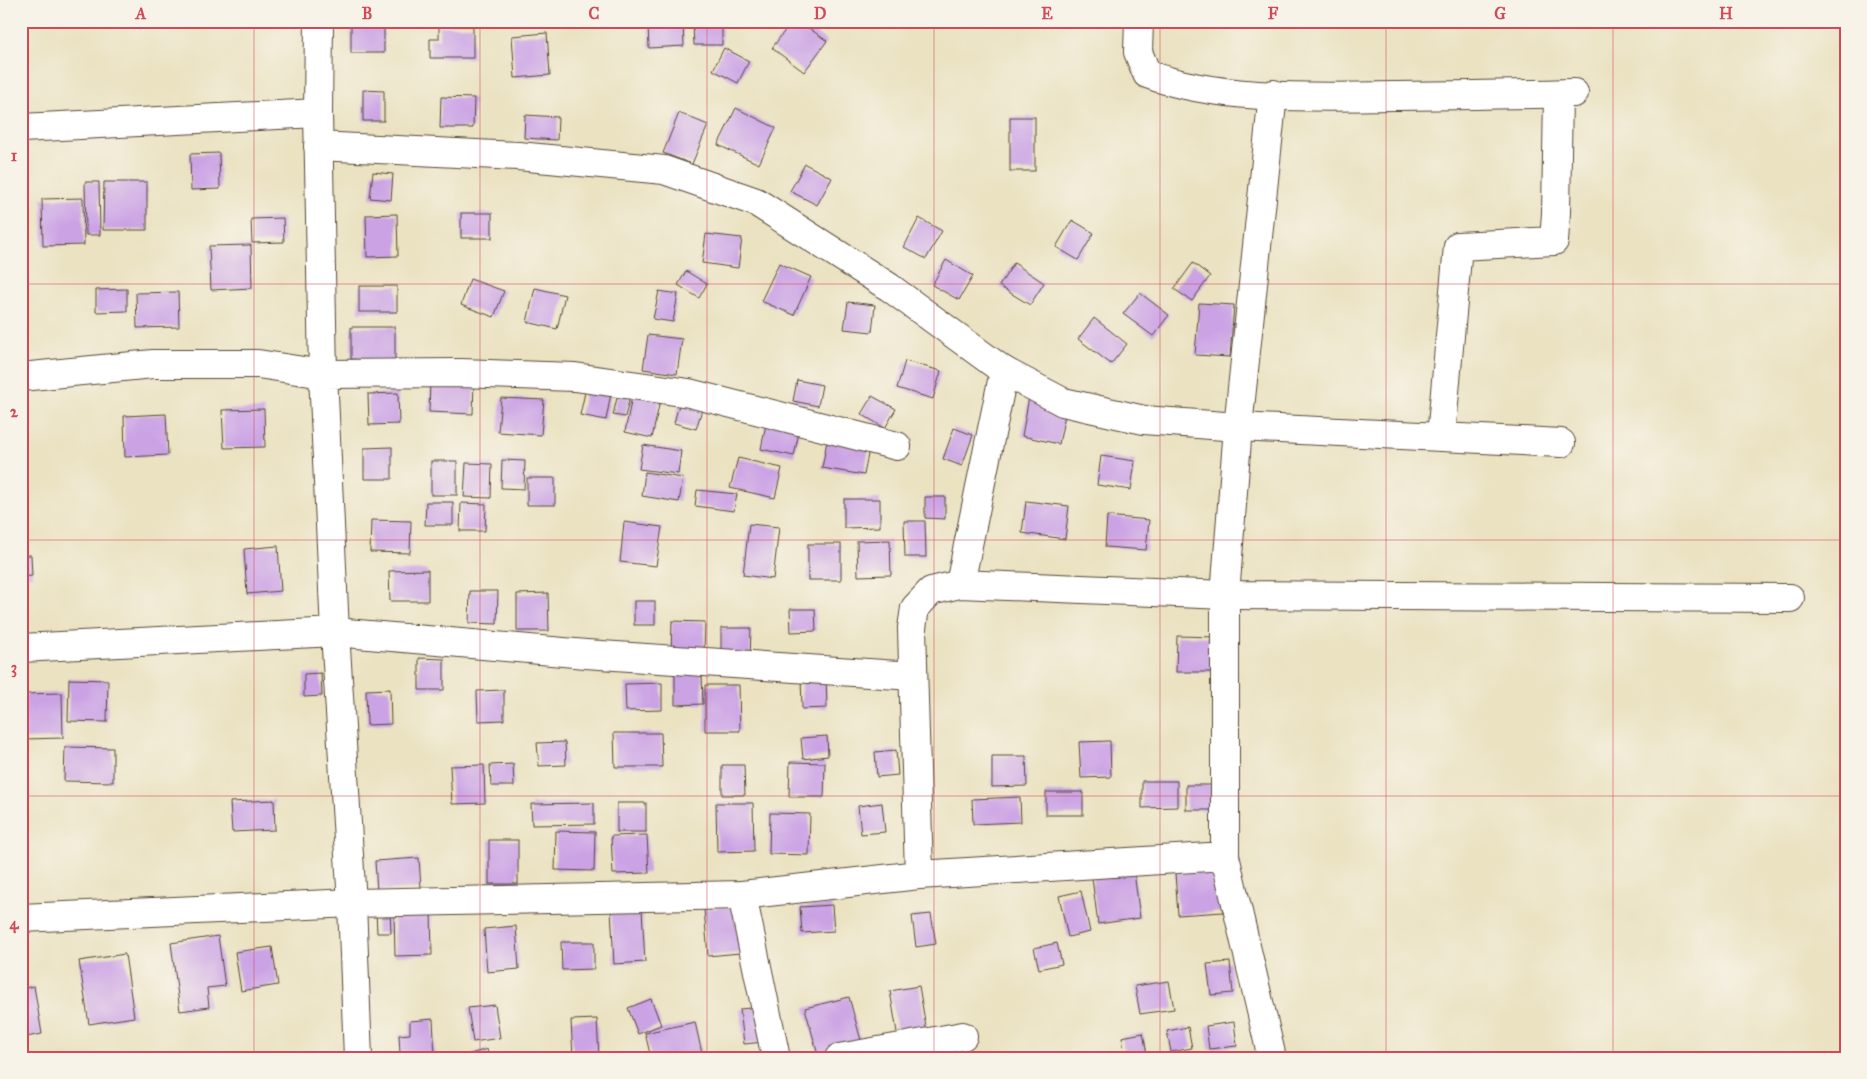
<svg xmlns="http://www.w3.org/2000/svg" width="1867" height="1079" font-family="'IM FELL Great Primer',serif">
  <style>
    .building { fill: #cba3e5 }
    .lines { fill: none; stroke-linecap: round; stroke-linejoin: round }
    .minor-casing { stroke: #554636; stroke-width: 30 }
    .minor { stroke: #fff; stroke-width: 28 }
    .grid { fill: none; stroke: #d1495b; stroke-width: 1; stroke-opacity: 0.55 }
    .neatline { fill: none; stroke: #d1495b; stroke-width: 2 }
    .grid-label { font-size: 16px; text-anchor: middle; font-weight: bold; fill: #d1495b }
  </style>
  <rect width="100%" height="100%" fill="#f7f3e8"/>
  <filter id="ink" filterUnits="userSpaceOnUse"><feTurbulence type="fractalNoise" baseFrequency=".02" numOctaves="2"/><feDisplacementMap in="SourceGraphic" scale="10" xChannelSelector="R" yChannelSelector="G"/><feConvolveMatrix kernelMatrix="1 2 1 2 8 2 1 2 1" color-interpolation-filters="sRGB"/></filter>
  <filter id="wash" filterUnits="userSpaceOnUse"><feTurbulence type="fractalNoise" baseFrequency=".0096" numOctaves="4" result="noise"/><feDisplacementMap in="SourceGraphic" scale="20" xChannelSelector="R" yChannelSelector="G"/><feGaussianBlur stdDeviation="1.12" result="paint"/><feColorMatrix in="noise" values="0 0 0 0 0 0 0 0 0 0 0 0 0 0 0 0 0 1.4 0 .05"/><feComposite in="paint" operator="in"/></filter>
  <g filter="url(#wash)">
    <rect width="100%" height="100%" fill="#eae2c1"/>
    <g id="blocks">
      <!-- building -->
      <g class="building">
        <rect x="351" y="21" width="33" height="32"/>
        <polygon points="792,21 799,21 827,41 804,72 772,48"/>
        <polygon points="683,22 684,46 649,48 648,23"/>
        <polygon points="693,25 722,25 722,45 694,45"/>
        <polygon points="439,26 473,26 473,58 430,58 430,39 439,39"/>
        <polygon points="547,33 550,75 515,78 512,36"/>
        <polygon points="724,48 749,61 738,83 713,70"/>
        <polygon points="363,90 384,91 384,121 363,121"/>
        <polygon points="441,97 474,98 473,128 440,128"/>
        <polygon points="736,108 776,128 759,164 718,145"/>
        <polygon points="679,113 708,125 692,164 663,153"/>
        <polygon points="525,115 558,117 557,140 524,138"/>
        <rect x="1010" y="117" width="25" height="54"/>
        <polygon points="219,153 220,189 191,190 190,154"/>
        <polygon points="805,164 832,178 817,205 790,191"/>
        <polygon points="373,172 393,174 391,200 370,198"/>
        <polygon points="85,182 99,182 100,235 86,235"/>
        <polygon points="104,182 147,182 147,230 103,230"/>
        <polygon points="83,198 84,245 43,246 42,199"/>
        <rect x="461" y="213" width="31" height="25"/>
        <polygon points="397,214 398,256 367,257 366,215"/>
        <polygon points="283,218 284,242 252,243 251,219"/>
        <polygon points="919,218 942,231 926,259 904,247"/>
        <polygon points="1072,220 1094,233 1078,260 1056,247"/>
        <polygon points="706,234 742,238 738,268 702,263"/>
        <polygon points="251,245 252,288 211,290 209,246"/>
        <polygon points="946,260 973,276 959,300 932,285"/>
        <polygon points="779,263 811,277 794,315 761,301"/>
        <polygon points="1014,263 1044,283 1030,305 999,286"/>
        <polygon points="1193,263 1210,276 1192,301 1174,289"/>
        <polygon points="686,271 707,284 699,298 678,285"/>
        <polygon points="470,279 504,291 494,317 461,305"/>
        <rect x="359" y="286" width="38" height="26"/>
        <polygon points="535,288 565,295 557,329 527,322"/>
        <polygon points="127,289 127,311 96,312 96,290"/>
        <polygon points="659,291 678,294 673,322 653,319"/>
        <polygon points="178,292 179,327 137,328 136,293"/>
        <polygon points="1140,293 1169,315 1153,336 1123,314"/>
        <polygon points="848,302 875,305 872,332 844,329"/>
        <polygon points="1199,303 1234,305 1230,357 1195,355"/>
        <polygon points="1094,318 1127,344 1111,364 1078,339"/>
        <polygon points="351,327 395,327 395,361 351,359"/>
        <polygon points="648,335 682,339 677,374 643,369"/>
        <polygon points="905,361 941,371 933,399 897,388"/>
        <polygon points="797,380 822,385 818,406 793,401"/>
        <polygon points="430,381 474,382 473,414 429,412"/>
        <polygon points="587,383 612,388 606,420 580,415"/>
        <polygon points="619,389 631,392 625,417 613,415"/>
        <polygon points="633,391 661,396 652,438 625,432"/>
        <polygon points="398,393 399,424 369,425 368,394"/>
        <polygon points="872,396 896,409 885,428 861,414"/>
        <polygon points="681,397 704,403 696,429 674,423"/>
        <polygon points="1029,397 1067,405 1059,444 1022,436"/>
        <polygon points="501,398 544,400 541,435 498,432"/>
        <polygon points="264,409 265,447 224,448 222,410"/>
        <polygon points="166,414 168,455 125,457 124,416"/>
        <polygon points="767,419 800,427 794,456 761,449"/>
        <polygon points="954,428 973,435 962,466 943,459"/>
        <polygon points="827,441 869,449 864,475 822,468"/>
        <polygon points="643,445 681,451 678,474 639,469"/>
        <polygon points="392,447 392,479 364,479 364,448"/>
        <polygon points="1101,456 1135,461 1131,490 1097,485"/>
        <polygon points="738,458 782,468 775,498 730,488"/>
        <polygon points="502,460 525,461 524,489 501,488"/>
        <rect x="431" y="461" width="26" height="34"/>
        <polygon points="466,463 492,464 491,498 464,497"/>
        <polygon points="645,472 683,478 679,502 642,496"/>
        <rect x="527" y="478" width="28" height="27"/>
        <polygon points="697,490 737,494 734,511 695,506"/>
        <polygon points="925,497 945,497 945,519 925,518"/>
        <polygon points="844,499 880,499 880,527 844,528"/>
        <polygon points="1026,501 1069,506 1065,539 1022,533"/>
        <polygon points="426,502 453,502 453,525 425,525"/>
        <polygon points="461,503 486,504 485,531 460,531"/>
        <polygon points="1107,516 1149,520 1146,550 1105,547"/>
        <polygon points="371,520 411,521 410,553 370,552"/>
        <polygon points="904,521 925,521 926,557 905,557"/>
        <polygon points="624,522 662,527 656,566 620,562"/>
        <polygon points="749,524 779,527 773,579 743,575"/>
        <polygon points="890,540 891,575 858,576 857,541"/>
        <rect x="808" y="544" width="33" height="36"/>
        <polygon points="278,546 281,591 247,594 244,549"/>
        <polygon points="21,555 31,555 32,576 21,577"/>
        <polygon points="428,570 428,601 390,601 389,571"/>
        <polygon points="470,591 498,591 497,624 469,623"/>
        <polygon points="548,593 549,631 517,631 517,594"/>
        <rect x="634" y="601" width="21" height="24"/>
        <polygon points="790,609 815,609 816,631 791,632"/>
        <polygon points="672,621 705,622 704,655 671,654"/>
        <polygon points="721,628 751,628 750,661 721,661"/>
        <polygon points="1177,636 1217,637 1217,672 1176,672"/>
        <polygon points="419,658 444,659 444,690 419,690"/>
        <polygon points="321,673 322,696 304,697 304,674"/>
        <polygon points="675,673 702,673 703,704 675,705"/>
        <polygon points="826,675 827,708 802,709 801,676"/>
        <polygon points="69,679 108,680 107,722 68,721"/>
        <polygon points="662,683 662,710 626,711 625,684"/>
        <polygon points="705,685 739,685 740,731 705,731"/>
        <polygon points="390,689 391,724 367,725 366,690"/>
        <polygon points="504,690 504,720 478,721 477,691"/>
        <polygon points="62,693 63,738 25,739 23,694"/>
        <polygon points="614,733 661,733 662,767 615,767"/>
        <polygon points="827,736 828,756 803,759 801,738"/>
        <polygon points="1110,741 1111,777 1081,778 1079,742"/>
        <polygon points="565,742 566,765 539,766 537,743"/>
        <polygon points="65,747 113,748 113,782 64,781"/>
        <polygon points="896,750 898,775 877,777 875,752"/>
        <polygon points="992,756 1026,756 1027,786 992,787"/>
        <polygon points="790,762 825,763 824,797 789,797"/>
        <polygon points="513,764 514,786 491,786 490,765"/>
        <polygon points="484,765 485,803 452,804 450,766"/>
        <polygon points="722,765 744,765 745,795 722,795"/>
        <polygon points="1142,781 1177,781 1177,807 1142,808"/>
        <rect x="1186" y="785" width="33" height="25"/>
        <rect x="1046" y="792" width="37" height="23"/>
        <polygon points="1020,797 1021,822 973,824 972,799"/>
        <polygon points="274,800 275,830 232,832 230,802"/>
        <polygon points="594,803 594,824 532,825 531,804"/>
        <rect x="617" y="803" width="29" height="29"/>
        <polygon points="716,803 753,803 754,851 717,852"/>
        <polygon points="882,803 885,832 861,834 858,806"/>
        <polygon points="770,813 810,814 809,855 769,854"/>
        <polygon points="556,831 595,832 594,871 555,870"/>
        <polygon points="647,835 649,873 613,874 611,836"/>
        <rect x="489" y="840" width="29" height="44"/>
        <polygon points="419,858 421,888 377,891 375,861"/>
        <polygon points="1220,870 1223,912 1178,915 1175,873"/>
        <polygon points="1134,872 1140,918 1098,924 1092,878"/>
        <polygon points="1081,891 1090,932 1068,937 1059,896"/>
        <polygon points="832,905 834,931 802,933 800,907"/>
        <polygon points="735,906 740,953 708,956 704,909"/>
        <polygon points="642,909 645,962 614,964 611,910"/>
        <polygon points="390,910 391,933 377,933 376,911"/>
        <polygon points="431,911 432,955 395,956 394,913"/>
        <polygon points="931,914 936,944 916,947 912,916"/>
        <polygon points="516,926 519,969 487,972 484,929"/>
        <polygon points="218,936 225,986 207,988 209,1007 180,1011 171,943"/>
        <polygon points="561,942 594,942 594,969 562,970"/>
        <polygon points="1057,943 1062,964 1039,969 1034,948"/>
        <polygon points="272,947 278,985 241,991 235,952"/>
        <polygon points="125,954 134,1017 89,1024 79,961"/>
        <polygon points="1230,962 1233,993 1211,995 1207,964"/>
        <polygon points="1169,981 1174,1009 1140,1014 1135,986"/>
        <polygon points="34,986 42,1034 21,1038 21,989"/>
        <polygon points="919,986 927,1033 898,1038 890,991"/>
        <polygon points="849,997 862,1044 818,1055 805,1008"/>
        <polygon points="651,999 661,1025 638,1034 628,1008"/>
        <polygon points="495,1005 500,1038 473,1042 468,1008"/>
        <polygon points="760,1007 764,1042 744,1044 740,1009"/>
        <polygon points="433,1019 435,1056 412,1058 412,1053 400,1054 399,1035 410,1034 410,1021"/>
        <polygon points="597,1019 599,1058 573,1058 571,1020"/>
        <polygon points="695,1022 703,1058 651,1058 645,1033"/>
        <polygon points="1234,1022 1237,1046 1209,1049 1206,1026"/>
        <polygon points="1188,1027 1192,1048 1171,1052 1167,1031"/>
        <polygon points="1143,1033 1147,1054 1125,1058 1122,1037"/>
        <polygon points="487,1049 489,1058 467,1058 467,1055"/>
      </g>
    </g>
  </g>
  <g filter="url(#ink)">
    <use href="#blocks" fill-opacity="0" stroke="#554636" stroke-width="1"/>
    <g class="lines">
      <defs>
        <g id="minor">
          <path d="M1139,21l-1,31 9,22c72,27 169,23 245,22 60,-1 121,-1 182,-3"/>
          <polyline points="21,128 318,113 319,21"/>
          <polyline points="318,146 518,156 664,170 756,202 889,287 1004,371 1063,402 1144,420 1238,427 1561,443"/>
          <polyline points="21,377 153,364 258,364 323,374 318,113"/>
          <polyline points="1441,437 1458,246 1554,241 1556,213 1558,94"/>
          <polyline points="960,584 1004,371"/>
          <polyline points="21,648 335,632 323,374 461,373 575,377 689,393 897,446"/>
          <polyline points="919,875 912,628 915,608 931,591 960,584 1225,595 1790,598"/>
          <polyline points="742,895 776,1058"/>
          <polyline points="21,918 352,903 335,632 586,654 913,676"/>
          <polyline points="358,1058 352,903 742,895 919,875 1225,856"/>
          <polyline points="839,1058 963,1036"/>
          <polyline points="1272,1058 1225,856 1225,595 1238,427 1273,94"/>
        </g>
      </defs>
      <!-- minor casing -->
      <use href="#minor" class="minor-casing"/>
      <!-- minor -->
      <use href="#minor" class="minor"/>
    </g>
  </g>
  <!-- grid -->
  <path class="grid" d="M254,21v1037M480,21v1037M707,21v1037M934,21v1037M1160,21v1037M1386,21v1037M1613,21v1037M21,284h1825M21,540h1825M21,796h1825"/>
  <!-- margin -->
  <rect width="1867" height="1079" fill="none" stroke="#f7f3e8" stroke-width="55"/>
  <rect x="28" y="28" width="1812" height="1024" class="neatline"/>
  <g class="grid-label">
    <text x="141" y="19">A</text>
    <text x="367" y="19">B</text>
    <text x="594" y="19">C</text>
    <text x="820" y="19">D</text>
    <text x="1047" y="19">E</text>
    <text x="1273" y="19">F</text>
    <text x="1500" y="19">G</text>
    <text x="1726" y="19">H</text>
    <text x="14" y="161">1</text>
    <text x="14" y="417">2</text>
    <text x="14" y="673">3</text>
    <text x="14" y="929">4</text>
  </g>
</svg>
